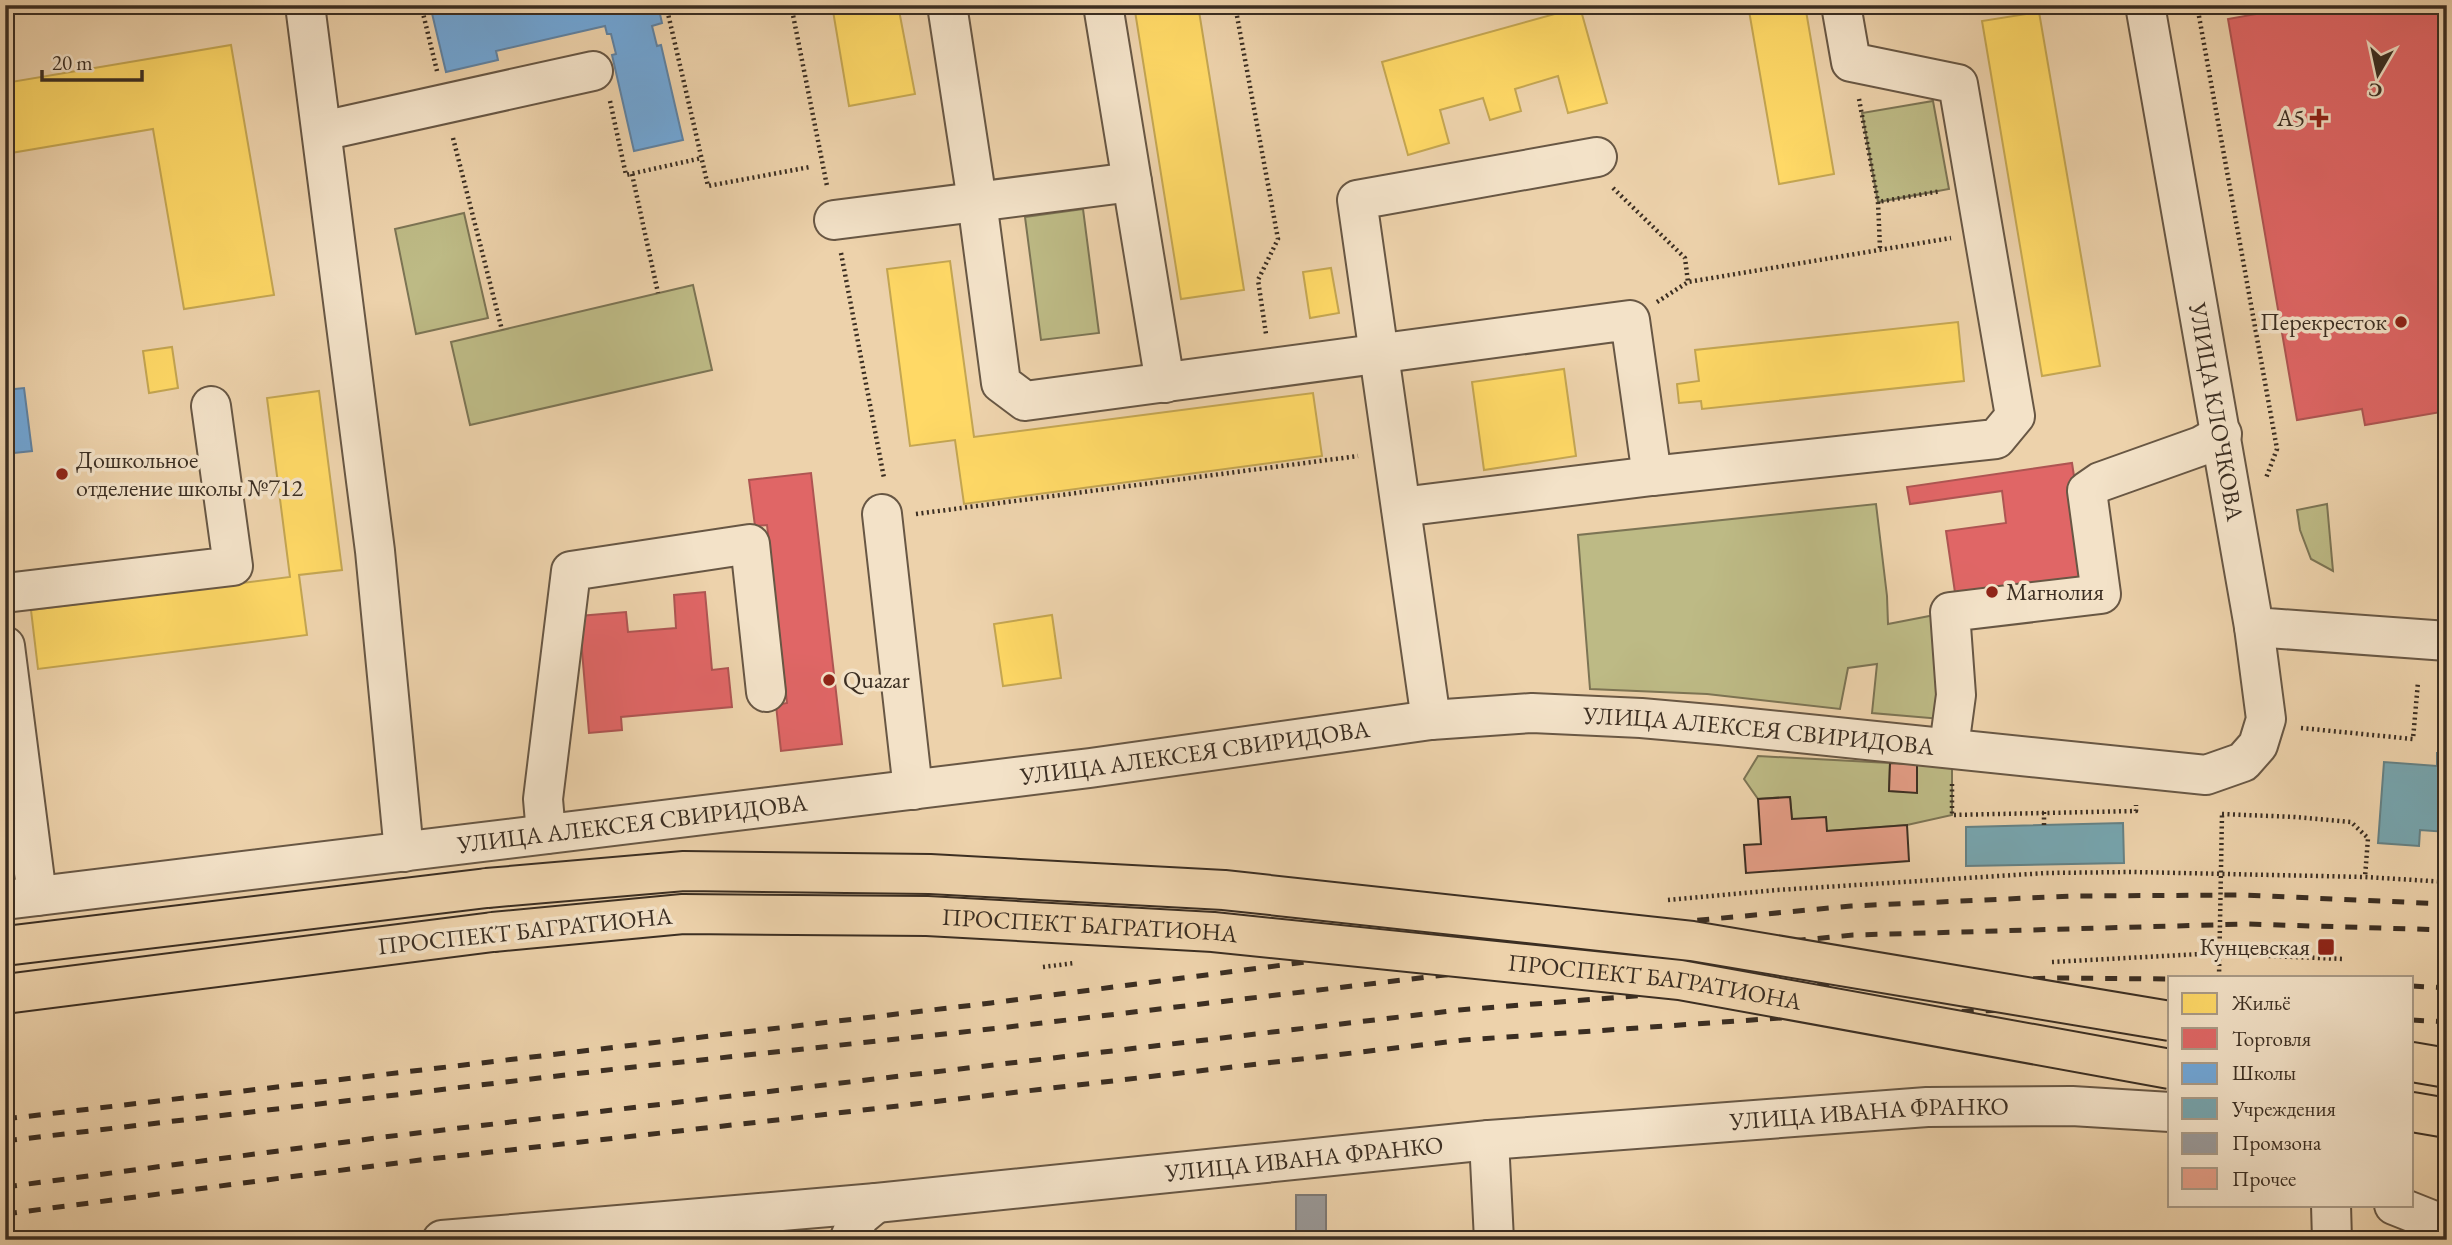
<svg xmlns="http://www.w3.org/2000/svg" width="2452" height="1245" font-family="'EB Garamond',serif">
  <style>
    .green { fill: #bdba85; stroke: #7c7454; stroke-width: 2 }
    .homes { fill: #ffd966; stroke: #c4a652; stroke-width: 2 }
    .shops { fill: #e06666; stroke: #ae5552; stroke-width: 2 }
    .schools { fill: #6fa8dc; stroke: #5f83a4; stroke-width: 2 }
    .public { fill: #76a5af; stroke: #648185; stroke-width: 2 }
    .industry { fill: #999; stroke: #7d7975; stroke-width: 2 }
    .building { fill: #e59e87; stroke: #3b2e22; stroke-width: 2 }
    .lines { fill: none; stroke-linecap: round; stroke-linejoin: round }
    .minor-casing { stroke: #685744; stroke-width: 42 }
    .major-casing { stroke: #3b2e22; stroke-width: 42 }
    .path { stroke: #3b2e22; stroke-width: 4.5; stroke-dasharray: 2 3.5; stroke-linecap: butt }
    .minor { stroke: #f3e2c8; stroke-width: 38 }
    .major { stroke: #edd2ab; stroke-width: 38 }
    .rail { stroke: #3b2e22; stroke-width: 5; stroke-dasharray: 12 12; stroke-linecap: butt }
    .major-bridge-casing { stroke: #3b2e22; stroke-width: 42; stroke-linecap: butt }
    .path-bridge { stroke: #3b2e22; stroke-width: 4.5; stroke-dasharray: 2 3.5; stroke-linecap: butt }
    .major-bridge { stroke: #edd2ab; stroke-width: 38 }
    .poi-dot { fill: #8f2418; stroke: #f3e2c8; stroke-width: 2.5 }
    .labels { text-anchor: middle; stroke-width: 7; stroke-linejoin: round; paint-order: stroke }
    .poi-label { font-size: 24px; fill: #3b2e22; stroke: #f3e2c8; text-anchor: end }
    .street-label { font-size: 24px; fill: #3b2e22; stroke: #f3e2c8 }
  </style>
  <rect width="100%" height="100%" fill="#edd2ab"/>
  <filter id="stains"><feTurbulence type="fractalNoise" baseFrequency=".00286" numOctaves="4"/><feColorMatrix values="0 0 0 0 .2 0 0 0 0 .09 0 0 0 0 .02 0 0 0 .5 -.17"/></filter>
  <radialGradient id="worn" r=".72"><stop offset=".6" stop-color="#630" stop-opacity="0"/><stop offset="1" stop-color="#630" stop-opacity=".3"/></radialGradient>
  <!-- green -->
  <g class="green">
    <polygon points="1933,101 1949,189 1878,202 1862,113"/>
    <polygon points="1083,209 1099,333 1041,340 1025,217"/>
    <polygon points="464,213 488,318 416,334 395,229"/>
    <polygon points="693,285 712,370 470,425 451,342"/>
    <polygon points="1876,504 1887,596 1888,624 1950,612 1953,720 1872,713 1877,664 1848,668 1840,709 1707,694 1590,689 1578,535"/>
    <polygon points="2327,504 2333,571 2311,559 2300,530 2297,510"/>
    <polygon points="1758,756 1890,763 1889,791 1916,792 1917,764 1952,765 1952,815 1907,825 1827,831 1792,819 1790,797 1758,799 1744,779"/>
  </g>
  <!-- homes -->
  <g class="homes">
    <polygon points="832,5 898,5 915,94 849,106"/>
    <polygon points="1134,5 1198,5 1244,290 1181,299"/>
    <polygon points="1748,5 1805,5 1834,174 1779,184"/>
    <polygon points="1580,7 1607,103 1568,113 1558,76 1515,89 1521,111 1490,120 1483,98 1440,110 1449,143 1408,155 1382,62"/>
    <polygon points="2039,12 2100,366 2042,376 1982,21"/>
    <polygon points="231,45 274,295 184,309 153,129 5,154 5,83"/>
    <polygon points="950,261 974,437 1313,393 1322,456 964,504 955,440 910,446 887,269"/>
    <polygon points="1331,268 1339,313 1310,318 1303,272"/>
    <polygon points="1958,322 1964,381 1702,409 1701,401 1679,403 1677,384 1699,381 1695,350"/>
    <polygon points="172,347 178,388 149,393 143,351"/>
    <polygon points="1564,369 1576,456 1484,470 1472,382"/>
    <polygon points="319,391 342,570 299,575 307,635 38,669 31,610 290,577 267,398"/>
    <polygon points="1052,615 1061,678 1003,686 994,624"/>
  </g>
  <!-- shops -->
  <g class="shops">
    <polygon points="2306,5 2447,5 2447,411 2365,425 2362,409 2297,420 2228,19"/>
    <polygon points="2072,463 2091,587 1957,606 1946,531 2006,523 2002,491 1910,504 1907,487"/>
    <polygon points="811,473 842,744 781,751 776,705 787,703 767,525 755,526 749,480"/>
    <polygon points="705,592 712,670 728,668 732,707 621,717 622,730 589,733 579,616 626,612 628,632 676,628 674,595"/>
  </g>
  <!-- schools -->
  <g class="schools">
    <polygon points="430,5 658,5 662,23 652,26 657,46 661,45 683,140 634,151 612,55 616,54 611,34 607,34 605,26 496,51 498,60 446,72"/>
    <polygon points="24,388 32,451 5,454 5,390"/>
  </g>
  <!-- public -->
  <g class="public">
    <polygon points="2437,753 2447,754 2447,832 2420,830 2419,846 2378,843 2384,762 2437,766"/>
    <polygon points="2123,823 2124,863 1966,866 1966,827"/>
  </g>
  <!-- industry -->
  <rect class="industry" x="1296" y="1195" width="30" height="45"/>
  <!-- building -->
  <g class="building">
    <polygon points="1890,763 1917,764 1917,793 1889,791"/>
    <polygon points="1790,797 1792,819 1826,817 1827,831 1907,825 1909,861 1746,873 1744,845 1761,844 1758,799"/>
  </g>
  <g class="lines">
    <defs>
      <g id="minor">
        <polyline points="305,5 375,551 404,852"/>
        <polyline points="947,5 977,201 1001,383 1025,401 1630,320 1652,476 1996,439 2015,416 1958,84 1851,62 1841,5"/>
        <polyline points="1103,5 1165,383"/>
        <path id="s1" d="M2145,5l109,622 193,14"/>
        <polyline points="322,131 593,71"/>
        <polyline points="834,220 1132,182"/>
        <polyline points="1401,507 1652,476"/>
        <polyline points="882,514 913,790"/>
        <polyline points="5,593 233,566 211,406"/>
        <polyline points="5,646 37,896"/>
        <polyline points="1431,720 1357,200 1597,157"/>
        <polyline points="1949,747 1956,695 1950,612 2101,594 2087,491 2100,482 2201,446 2222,434"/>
        <polyline points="546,834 543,799 571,571 750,544 766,692"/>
        <path id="s2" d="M5,900l1085,-132 341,-48 101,-7 109,5 79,7 486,50 37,-13 15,-17 8,-26 -12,-92"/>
        <polyline points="1489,1140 1494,1240"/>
        <polyline points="2331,1205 2332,1240"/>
        <polyline points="2394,1205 2447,1226"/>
        <path id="s3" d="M442,1240l434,-37 613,-63 438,-33 145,-1 98,6"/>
        <polyline points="849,1240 859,1217 876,1203"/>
      </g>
      <g id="major">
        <polyline points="5,946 487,888"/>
        <polyline points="5,994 493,932"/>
        <polyline points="2412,1062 2447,1068"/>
        <polyline points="2412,1112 2447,1118"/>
      </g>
    </defs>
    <!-- minor casing -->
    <use href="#minor" class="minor-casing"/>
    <!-- major casing -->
    <use href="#major" class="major-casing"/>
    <!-- path -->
    <g class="path">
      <polyline points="421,5 437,71"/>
      <polyline points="666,5 708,186 810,167"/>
      <polyline points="791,5 827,186"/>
      <polyline points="1235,5 1278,239 1258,280 1266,334"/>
      <polyline points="2197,5 2277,449 2266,478"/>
      <polyline points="1859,99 1878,202"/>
      <polyline points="610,101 626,175 702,158"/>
      <polyline points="453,138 502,330"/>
      <polyline points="632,174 658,293"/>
      <polyline points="1613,188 1685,258 1688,282"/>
      <polyline points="1880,248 1878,202 1941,191"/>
      <polyline points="841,253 884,478"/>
      <polyline points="1657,302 1688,282 1951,238"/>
      <polyline points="916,514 1358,456"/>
      <polyline points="2301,728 2413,739 2418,682"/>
      <polyline points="1952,784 1952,815 2136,811 2136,805"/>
      <polyline points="2044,812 2044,825"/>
      <polyline points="2222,814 2295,817 2351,822 2368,838 2365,877"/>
      <polyline points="1668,900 1777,890 2046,873 2134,872 2365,877 2447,882"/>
      <polyline points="2219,954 2344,959"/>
      <polyline points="2052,962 2201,954"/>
      <polyline points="1043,967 1075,963"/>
    </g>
    <!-- minor -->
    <use href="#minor" class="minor"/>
    <!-- major -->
    <use href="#major" class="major"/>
    <!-- rail -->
    <g class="rail">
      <polyline points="2412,986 2447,988"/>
      <polyline points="2412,1020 2447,1022"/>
      <polyline points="5,1119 991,1003 1444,944 1851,906 2073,896 2244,895 2447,904"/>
      <polyline points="5,1141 616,1069 1000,1028 1453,974 1853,935 2246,924 2447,930"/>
      <polyline points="5,1187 384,1137 1459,1010 1774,985 2059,978 2170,979"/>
      <polyline points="5,1214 420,1160 786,1119 1464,1040 1781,1018 2060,1008 2170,1010"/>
    </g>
    <defs>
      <g id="major-bridge">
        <polyline points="487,888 684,871 930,874 1224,890 1692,941 2170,1021"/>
        <path id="s4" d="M493,932l190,-18 244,2 286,16 467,48 490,89"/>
      </g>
    </defs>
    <!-- major-bridge casing -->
    <use href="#major-bridge" class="major-bridge-casing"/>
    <!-- path-bridge -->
    <polyline class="path-bridge" points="2219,977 2222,814"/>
    <!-- major-bridge -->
    <use href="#major-bridge" class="major-bridge"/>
  </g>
  <!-- markers -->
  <g class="poi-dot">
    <path d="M2315.5 107.5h7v7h7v7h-7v7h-7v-7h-7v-7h7z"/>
    <circle cx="2401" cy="322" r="7"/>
    <circle cx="62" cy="474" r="7"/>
    <circle cx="1992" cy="592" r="7"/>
    <circle cx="829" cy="680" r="7"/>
    <rect x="2317" y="938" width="18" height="18" rx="3.5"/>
  </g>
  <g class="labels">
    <!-- poi labels -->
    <g class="poi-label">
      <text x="2305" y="126">А5</text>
      <text x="2387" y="330">Перекресток</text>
      <text x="76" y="468" text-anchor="start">Дошкольное<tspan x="76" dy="28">отделение школы №712</tspan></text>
      <text x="2006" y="600" text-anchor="start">Магнолия</text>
      <text x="843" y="688" text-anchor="start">Quazar</text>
      <text x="2310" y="955">Кунцевская</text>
    </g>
    <!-- street labels -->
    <g class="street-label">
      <text dy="8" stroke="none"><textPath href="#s1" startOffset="413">УЛИЦА КЛОЧКОВА</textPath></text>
      <text dy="8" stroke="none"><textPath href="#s2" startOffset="1766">УЛИЦА АЛЕКСЕЯ СВИРИДОВА</textPath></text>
      <text dy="8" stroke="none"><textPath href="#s2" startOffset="1199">УЛИЦА АЛЕКСЕЯ СВИРИДОВА</textPath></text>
      <text dy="8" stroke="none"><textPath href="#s2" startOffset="632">УЛИЦА АЛЕКСЕЯ СВИРИДОВА</textPath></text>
      <text dy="8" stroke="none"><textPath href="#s4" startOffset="598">ПРОСПЕКТ БАГРАТИОНА</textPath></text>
      <text transform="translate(525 931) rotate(-6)" y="8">ПРОСПЕКТ БАГРАТИОНА</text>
      <text dy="8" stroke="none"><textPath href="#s4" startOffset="1166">ПРОСПЕКТ БАГРАТИОНА</textPath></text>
      <text dy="8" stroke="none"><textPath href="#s3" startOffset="1433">УЛИЦА ИВАНА ФРАНКО</textPath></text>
      <text dy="8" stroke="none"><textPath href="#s3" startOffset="866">УЛИЦА ИВАНА ФРАНКО</textPath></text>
    </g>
  </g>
  <!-- margin -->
  <rect width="2452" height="1245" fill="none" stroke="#edd2ab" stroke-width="28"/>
  <rect x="7" y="7" width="2438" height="1231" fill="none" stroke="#3b2e22" stroke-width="3.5"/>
  <rect x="14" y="14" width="2424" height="1217" fill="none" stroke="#3b2e22" stroke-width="2"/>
  <!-- legend -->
  <rect x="2168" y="976" width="245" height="231" fill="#f3e2c8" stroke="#a99a86" stroke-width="2"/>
  <rect x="2182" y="993" width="35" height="21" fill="#ffd966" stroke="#a99a86" stroke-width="2"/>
  <text x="2232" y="1010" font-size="21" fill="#3b2e22">Жильё</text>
  <rect x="2182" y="1028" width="35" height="21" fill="#e06666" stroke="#a99a86" stroke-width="2"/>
  <text x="2232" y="1046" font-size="21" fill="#3b2e22">Торговля</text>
  <rect x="2182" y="1063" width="35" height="21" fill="#6fa8dc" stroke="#a99a86" stroke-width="2"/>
  <text x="2232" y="1080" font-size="21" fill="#3b2e22">Школы</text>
  <rect x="2182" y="1098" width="35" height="21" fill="#76a5af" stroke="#a99a86" stroke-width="2"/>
  <text x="2232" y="1116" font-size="21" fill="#3b2e22">Учреждения</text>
  <rect x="2182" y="1133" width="35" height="21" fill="#999999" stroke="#a99a86" stroke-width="2"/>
  <text x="2232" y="1150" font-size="21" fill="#3b2e22">Промзона</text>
  <rect x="2182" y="1168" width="35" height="21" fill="#e59e87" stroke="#a99a86" stroke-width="2"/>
  <text x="2232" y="1186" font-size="21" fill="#3b2e22">Прочее</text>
  <!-- north arrow -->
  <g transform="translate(2378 74) rotate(189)" stroke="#f3e2c8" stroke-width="5" paint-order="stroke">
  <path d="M0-5L12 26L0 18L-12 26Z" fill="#3b2e22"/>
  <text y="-10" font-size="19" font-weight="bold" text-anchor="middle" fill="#3b2e22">С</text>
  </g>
  <!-- scale -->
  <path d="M42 70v10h100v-10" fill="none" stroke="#3b2e22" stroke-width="3.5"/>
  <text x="52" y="70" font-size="21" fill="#3b2e22" stroke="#f3e2c8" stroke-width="5" paint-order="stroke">20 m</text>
  <rect width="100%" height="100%" filter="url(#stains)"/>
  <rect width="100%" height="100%" fill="url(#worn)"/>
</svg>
